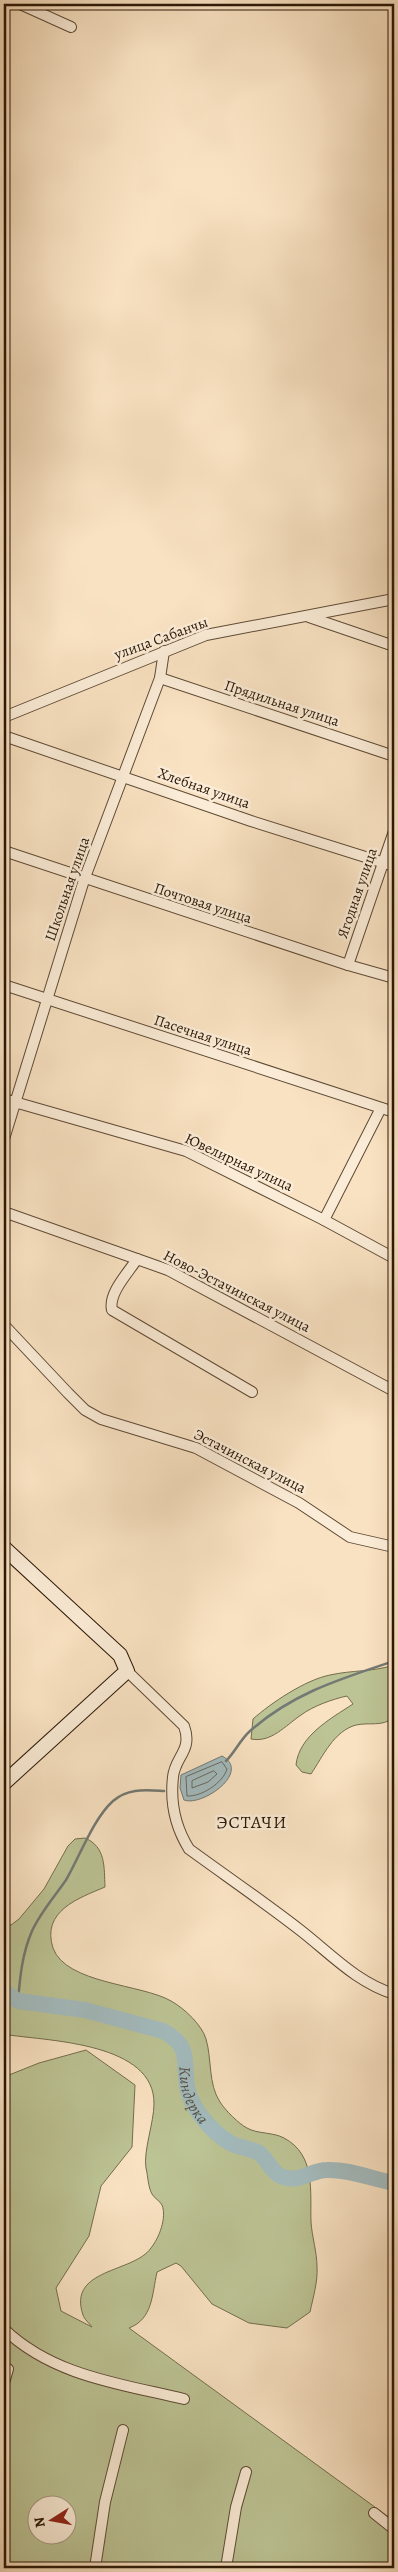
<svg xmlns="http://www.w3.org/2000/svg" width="398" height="2572" font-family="Alegreya,serif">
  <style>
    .green { fill: #bcc394; stroke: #736d4d; fill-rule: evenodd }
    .water { fill: #a3bbbe; stroke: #737974 }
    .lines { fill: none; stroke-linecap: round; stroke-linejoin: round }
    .shore { stroke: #666962; stroke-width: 1 }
    .stream { stroke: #737974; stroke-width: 2.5 }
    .river { stroke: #a3bbbe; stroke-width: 16 }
    .street-casing { stroke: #5e4a35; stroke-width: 12 }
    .secondary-casing { stroke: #2a1706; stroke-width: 16 }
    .street { stroke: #fbecd7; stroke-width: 10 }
    .secondary { stroke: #fbecd7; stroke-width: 14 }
    .labels { text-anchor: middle; stroke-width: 5; stroke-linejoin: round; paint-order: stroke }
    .street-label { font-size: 15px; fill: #2a1706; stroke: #fbecd7 }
    .water-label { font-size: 16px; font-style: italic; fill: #545046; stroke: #fbecd7 }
    .quarter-label { font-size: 18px; letter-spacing: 1px; fill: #2a1706; stroke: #fbecd7 }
  </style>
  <rect width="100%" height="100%" fill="#f9e2c2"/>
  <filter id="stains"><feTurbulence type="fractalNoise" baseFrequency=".004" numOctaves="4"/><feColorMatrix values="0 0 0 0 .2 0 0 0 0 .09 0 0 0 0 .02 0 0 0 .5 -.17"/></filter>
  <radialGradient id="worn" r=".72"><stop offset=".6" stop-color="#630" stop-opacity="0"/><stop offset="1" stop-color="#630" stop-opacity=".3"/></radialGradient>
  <!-- green -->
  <g class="green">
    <path d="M394,1665v53c-14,9 -23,4 -38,7 -22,6 -33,31 -45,49l-9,-2 -6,-7c3,-29 34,-46 57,-61l-6,-8c-14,3 -34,10 -46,19 -16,11 -30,28 -50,24l2,-20c18,-16 52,-39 77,-44 22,-5 43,-3 64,-10z"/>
    <path d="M85,1838c21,9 19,29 20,49 -26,11 -64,24 -52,61 13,36 89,36 118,53 13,7 31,24 35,38 6,20 2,45 14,63 5,8 19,22 27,26 10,6 26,4 37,10 32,17 26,53 27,84 1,15 6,30 6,45 1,14 -4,31 -7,45l-23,16 -38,-5 -37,-19 -31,-38 -5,-3 -19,9c-5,22 -4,47 -28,56l265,193v47h-390v-491l35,-14 47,-13 49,35 -3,62 -31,39 -12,50 -33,52 5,23 31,16c-3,-4 -8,-8 -9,-12 -16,-47 51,-42 68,-67 8,-10 16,-30 11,-43 -2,-4 -8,-7 -10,-11 -4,-7 -4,-18 -6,-26 -3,-16 8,-46 8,-64 1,-61 -104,-63 -145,-69l-5,-2v-110l7,2 8,-6 25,-30 24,-43 7,-7zM38,2504h30v30h-30z"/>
  </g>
  <!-- water -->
  <path class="water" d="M222,1756c30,16 -20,51 -38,44l-4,-12 1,-13z"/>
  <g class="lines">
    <!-- shore -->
    <g class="shore">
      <path d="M222,1762l5,7c-4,14 -26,28 -40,27l-1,-19z"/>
      <polygon points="214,1771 217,1774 208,1782 192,1788 192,1781"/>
    </g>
    <!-- stream -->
    <g class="stream">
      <path d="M226,1761c9,-9 14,-21 24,-30 43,-38 90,-52 144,-70"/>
      <path d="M18,2001c2,-24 4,-47 14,-70 8,-18 23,-35 34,-51 14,-24 27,-61 47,-79 15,-13 32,-11 51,-10"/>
    </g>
    <!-- river -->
    <path class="river" id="s1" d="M4,1992l14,9 67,9 78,21c33,17 17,37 26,63 6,19 29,45 48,52 8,2 15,3 22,7 9,6 12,20 24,24 17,6 28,-7 44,-7 22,-1 45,9 67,13"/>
    <defs>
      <g id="street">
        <polyline points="20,4 71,27"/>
        <polyline points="309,617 394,646"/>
        <polyline points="160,678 394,756"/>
        <polyline points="4,717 206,635 394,599"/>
        <polyline points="4,736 251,821 394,866"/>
        <polyline points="4,851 348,965 394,978"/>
        <polyline points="348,965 394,831"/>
        <polyline points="4,985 394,1112"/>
        <polyline points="4,1099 186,1151 324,1220 394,1258"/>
        <polyline points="4,1139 84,880 160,678 164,651"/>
        <polyline points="4,1212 168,1270 394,1391"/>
        <polyline points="324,1220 381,1108"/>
        <path d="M137,1259c-8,13 -29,34 -25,51l140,82"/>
        <polyline points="4,1325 68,1393 85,1410 101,1419 196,1448 299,1503 350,1537 394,1547"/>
        <path d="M127,1671l57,55c9,25 -9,30 -11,51 -3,26 3,51 16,72 37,27 75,53 111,81 31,24 56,52 94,64"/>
        <path d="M4,2329c49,47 117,55 180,70"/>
        <polyline points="4,2383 8,2369"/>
        <polyline points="374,2513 394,2529"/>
        <polyline points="95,2568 105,2502 123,2430"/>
        <polyline points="226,2568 236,2507 246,2472"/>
      </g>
      <polyline id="secondary" points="4,1548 120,1655 127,1671 4,1783"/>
    </defs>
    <!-- street casing -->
    <use href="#street" class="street-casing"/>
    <!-- secondary casing -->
    <use href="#secondary" class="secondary-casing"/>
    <!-- street -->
    <use href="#street" class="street"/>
    <!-- secondary -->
    <use href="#secondary" class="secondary"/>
  </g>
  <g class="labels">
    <!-- street labels -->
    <g class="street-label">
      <text transform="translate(161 638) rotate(-20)" y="5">улица Сабанчы</text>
      <text transform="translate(282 703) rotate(18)" y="5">Прядильная улица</text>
      <text transform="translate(204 788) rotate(19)" y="5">Хлебная улица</text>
      <text transform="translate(67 889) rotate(-71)" y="5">Школьная улица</text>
      <text transform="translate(357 893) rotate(-71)" y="5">Ягодная улица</text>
      <text transform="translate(203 903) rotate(18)" y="5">Почтовая улица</text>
      <text transform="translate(203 1035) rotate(18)" y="5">Пасечная улица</text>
      <text transform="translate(239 1162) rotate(25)" y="5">Ювелирная улица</text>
      <text transform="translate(237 1291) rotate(27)" y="5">Ново-Эстачинская улица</text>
      <text transform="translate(250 1461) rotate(27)" y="5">Эстачинская улица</text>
    </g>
    <!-- water labels -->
    <g class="water-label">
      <text dy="6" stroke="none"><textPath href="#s1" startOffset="240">Киндерка</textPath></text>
    </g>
    <!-- quarter labels -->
    <g class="quarter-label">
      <text x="252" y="1828">ЭСТАЧИ</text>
    </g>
  </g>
  <!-- margin -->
  <rect width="398" height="2572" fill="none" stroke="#f9e2c2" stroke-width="20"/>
  <rect x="5" y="5" width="388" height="2562" fill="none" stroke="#2a1706" stroke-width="2.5"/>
  <rect x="10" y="10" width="378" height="2552" fill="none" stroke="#2a1706"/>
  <!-- north arrow -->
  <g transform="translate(52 2520) rotate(259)"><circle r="24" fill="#fbecd7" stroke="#a79783"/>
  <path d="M0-4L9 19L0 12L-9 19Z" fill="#8f2418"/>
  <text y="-8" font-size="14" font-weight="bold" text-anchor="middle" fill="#2a1706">N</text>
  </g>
  <rect width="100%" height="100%" filter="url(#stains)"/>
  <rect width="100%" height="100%" fill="url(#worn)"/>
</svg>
